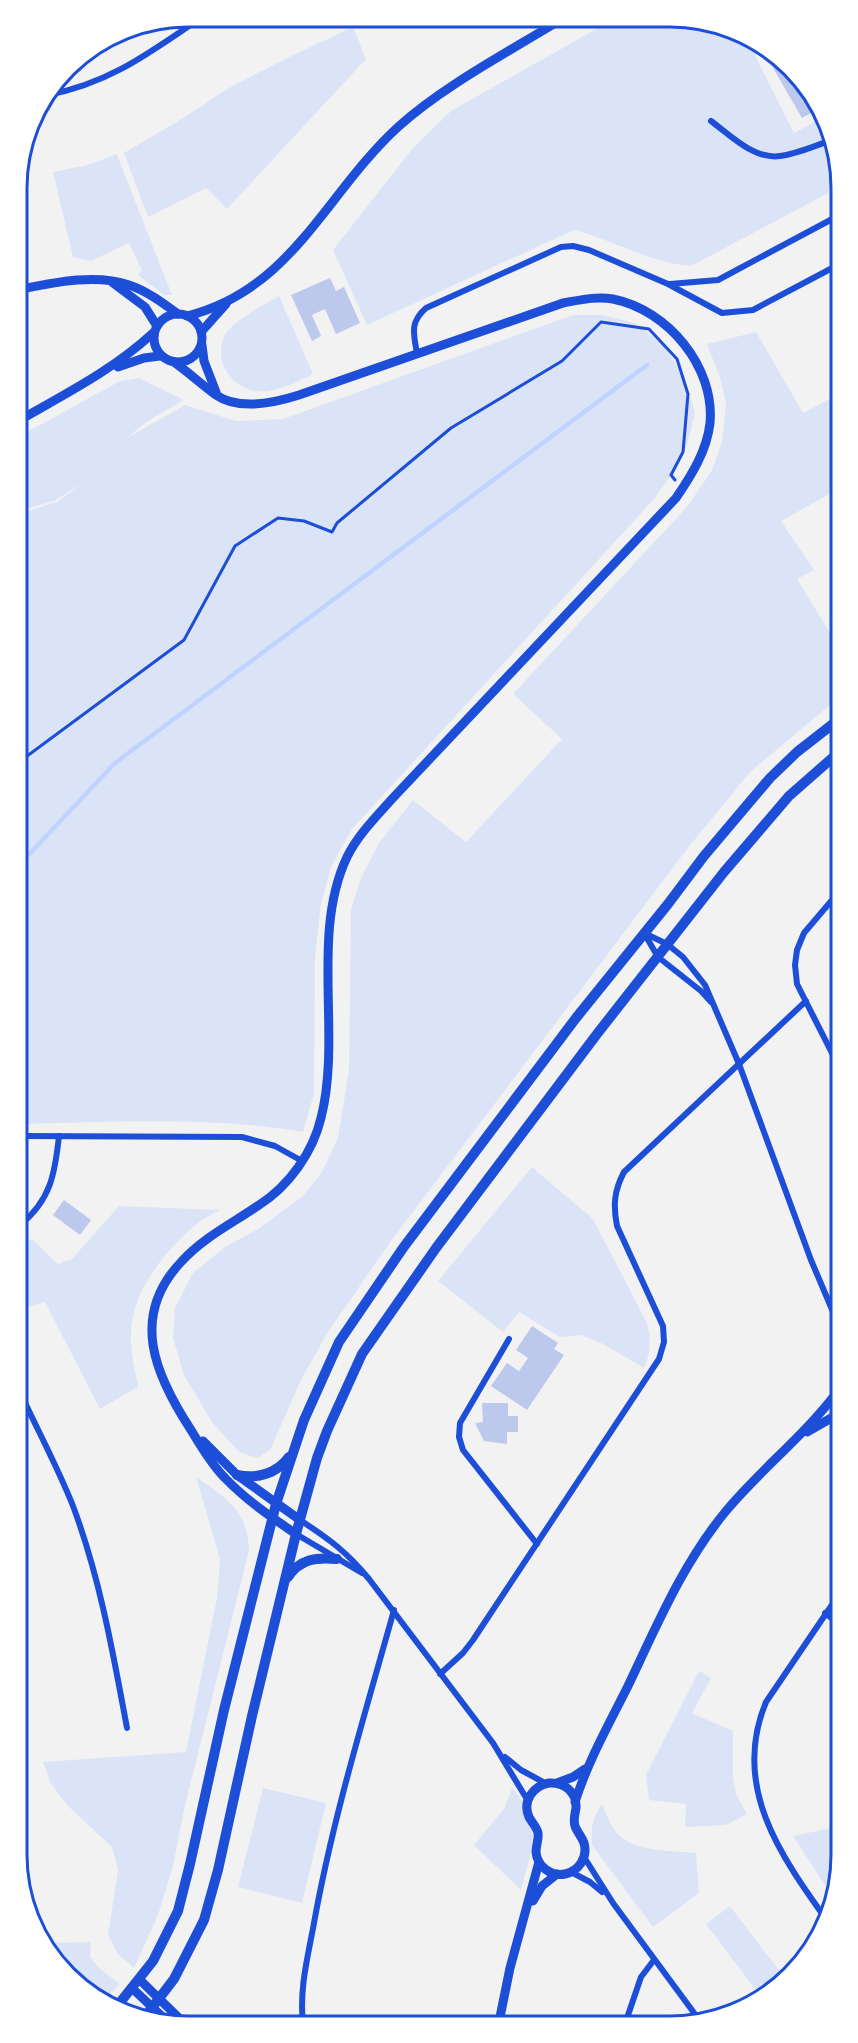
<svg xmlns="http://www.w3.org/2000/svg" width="858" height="2043" font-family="Poppins,sans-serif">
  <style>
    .green { fill: #dbe4f7 }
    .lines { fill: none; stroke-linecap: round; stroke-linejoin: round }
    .stream { stroke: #bfd3fe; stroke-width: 4.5 }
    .building { fill: #bdc9ec }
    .path { stroke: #1d4ed8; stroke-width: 3 }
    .minor { stroke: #1d4ed8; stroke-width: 6 }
    .tertiary { stroke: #1d4ed8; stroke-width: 9 }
    .secondary { stroke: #1d4ed8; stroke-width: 10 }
    .rim { fill: none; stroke: #1d4ed8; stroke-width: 3 }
  </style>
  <rect width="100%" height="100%" fill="#f2f2f2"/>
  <!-- green -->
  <g class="green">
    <path d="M614,19l89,1 61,30 -9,5 39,78 26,-14 16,25v45l-145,77c-41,-3 -78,-26 -117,-36l-207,95 -34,-75 80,-102 38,-37z"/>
    <polygon points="353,27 366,59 227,209 206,188 148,217 124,153 185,117 227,89 285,59"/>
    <polygon points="117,154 117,155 172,295 164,295 138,275 142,270 129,243 91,261 73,257 53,172 88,165"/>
    <path d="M279,296l34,78c-29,15 -63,31 -86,-2 -7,-10 -8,-24 -3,-35 7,-16 40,-32 55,-41z"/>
    <path d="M573,315h29l33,8 29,22 20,33 11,35 -8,32 -13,26 -20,28 -302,330 -21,38 -10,37 -6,53 -1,136 -11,39c-92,-16 -190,-10 -283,-8l-2,-610 39,-12 26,-19 -29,18 -36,10v-74l102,-56 19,-3 45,22 -38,22 -19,16 58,-33 51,16 47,-2z"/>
    <polygon points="756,332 803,413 837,395 837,490 781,521 814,570 797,579 837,644 837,699 750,772 687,849 391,1241 328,1332 302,1378 270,1450 257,1458 239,1452 212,1422 184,1375 173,1338 175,1308 193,1273 225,1247 258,1229 302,1197 322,1172 338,1138 349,1070 351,909 362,876 379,843 413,800 466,842 562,739 513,694 686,508 711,472 722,442 726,403 720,378 707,344"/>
    <path d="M532,1167l61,52 54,104c4,17 4,29 -3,45l-41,-24 -22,-9 -21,2 -41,-25 -16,20 -65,-51z"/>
    <path d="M119,1206l101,4c-9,5 -19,10 -27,17 -30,26 -60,64 -62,105 -1,19 4,37 7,55l-38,22 -55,-107 -25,7v-62l12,-8 26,25 14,-5z"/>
    <path d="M196,1477c31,21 52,34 53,74l-64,254 -12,61 -15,49 -24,53 -16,-14 -10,-19 10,-65 -6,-23 -44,-41 -17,-22 -8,-22 143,-10 31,-154 3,-39z"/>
    <polygon points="699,1671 711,1678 692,1713 733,1731 733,1776 736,1794 747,1814 726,1825 685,1827 686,1804 649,1800 646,1775"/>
    <polygon points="263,1788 326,1803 302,1903 238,1887"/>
    <path d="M512,1788c32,36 20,61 9,102l-47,-45 30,-36z"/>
    <path d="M602,1804c4,10 9,22 16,30 16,18 56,17 78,19l3,40 -46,34 -61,-82c-2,-17 1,-27 10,-41z"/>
    <polygon points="841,1826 841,1866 834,1899 793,1836"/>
    <polygon points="730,1906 784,1977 758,1993 706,1924"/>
    <polygon points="91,1942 90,1957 99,1968 120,1984 105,1999 75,1984 49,1943"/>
  </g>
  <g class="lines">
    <!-- stream -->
    <polyline class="stream" points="19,865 115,763 647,365"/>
  </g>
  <!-- building -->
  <g class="building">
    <polygon points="778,56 783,59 815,111 802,118 769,61"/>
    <polygon points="330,278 336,291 344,287 360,323 336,334 325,309 312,315 321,336 312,341 291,295"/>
    <polygon points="64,1200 91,1220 80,1235 53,1215"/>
    <polygon points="532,1326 558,1343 554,1349 564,1355 527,1410 491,1386 507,1363 519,1371 528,1358 516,1350"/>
    <polygon points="482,1403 508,1403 508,1416 518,1416 518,1432 507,1432 507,1444 484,1441 475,1423 483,1422"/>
  </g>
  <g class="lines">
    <!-- path -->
    <polyline class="path" points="19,762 184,640 235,546 278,518 304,521 332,532 337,523 451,428 562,361 601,322 649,329 677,359 688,394 683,452 671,475 675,480"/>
    <!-- minor -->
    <g class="minor">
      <path d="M47,95c62,-11 105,-44 155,-78"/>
      <path d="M711,121c19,14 43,39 69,35 17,-2 36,-11 53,-16"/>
      <polyline points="670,284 718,280 836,217"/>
      <path d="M417,354c-3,-20 -8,-31 9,-46l135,-61 12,-1 16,4 79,34 54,29 31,-3 83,-44"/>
      <polyline points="838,893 804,933 797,950 795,965 797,984 839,1067"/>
      <polyline points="644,933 667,944 683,957 705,985 739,1064 811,1260 839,1326"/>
      <polyline points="644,933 658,957 701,991 711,1002"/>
      <polyline points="20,1136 242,1137 275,1146 302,1161"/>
      <path d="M20,1225c31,-25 35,-52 39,-89"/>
      <polyline points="509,1339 460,1423 459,1437 463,1450 537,1544"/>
      <path d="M21,1394c17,37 37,74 52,112 27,72 40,147 54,222"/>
      <path d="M300,1520c29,19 47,32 69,59l124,164 35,58"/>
      <polyline points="296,1534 362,1573"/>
      <polyline points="825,1613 840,1625"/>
      <path d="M440,1674l23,-21 10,-13 186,-281 5,-17 -1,-16 -46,-100c-4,-21 -3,-35 7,-54l182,-171"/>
      <polyline points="505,1757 521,1770 545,1783"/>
      <polyline points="584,1857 613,1903 700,2021"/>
      <polyline points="571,1872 590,1882 602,1892"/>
      <path d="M828,1922c-48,-67 -97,-136 -62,-220l74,-109"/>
      <polyline points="626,2021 641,1977 654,1960"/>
      <path d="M303,2023c-4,-34 5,-67 11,-100 19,-106 51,-209 80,-313"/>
    </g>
    <!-- tertiary -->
    <g class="tertiary">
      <polyline points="113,283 145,307 157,326"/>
      <path d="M17,290c35,-7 78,-17 112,-5 18,6 34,18 49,29"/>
      <circle cx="178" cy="338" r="24"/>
      <path d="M187,316c105,-26 138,-122 211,-189 45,-41 112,-76 164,-108"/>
      <polyline points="201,332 226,304"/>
      <polyline points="202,345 204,361 216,392"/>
      <path d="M174,362c14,10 27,22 42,33 23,16 58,8 83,0l264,-92c17,-3 33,-7 50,-4 55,11 102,68 97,124 -3,28 -19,53 -34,75l-285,302c-16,18 -33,35 -44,57 -37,78 -5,179 -26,261 -8,34 -32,68 -62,87 -26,18 -55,32 -77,56 -53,55 -27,114 9,169 10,16 20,34 34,48 21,22 46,39 71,56"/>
      <polyline points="118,367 144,358 160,356"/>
      <path d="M18,421c47,-27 95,-51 135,-88"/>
      <polyline points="839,1395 837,1384 840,1374"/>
      <polyline points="807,1432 840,1413"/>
      <polyline points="203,1441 237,1475 300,1520"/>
      <path d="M549,1783c15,-1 28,9 27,25 -1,6 -3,12 -1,18 2,6 7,11 9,17 4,14 -5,28 -19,31 -14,3 -28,-8 -29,-22 0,-7 3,-13 2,-19 -1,-6 -6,-10 -9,-16 -7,-16 4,-31 20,-34z"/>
      <polyline points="557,1783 573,1777 585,1769"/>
      <path d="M575,1802c13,-41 34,-78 53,-116 29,-61 55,-123 98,-175 35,-42 79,-76 112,-120"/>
      <polyline points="533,1901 542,1886 557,1874"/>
      <polyline points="140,1980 184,2023"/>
      <polyline points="133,1989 169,2023"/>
      <polyline points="499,2022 510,1968 539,1862"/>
    </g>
    <!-- secondary -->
    <g class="secondary">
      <path d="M237,1475c19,4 40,-1 52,-18"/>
      <path d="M288,1577c12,-18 28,-20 49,-18"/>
      <polyline points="118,2005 153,1961 178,1911 190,1864 224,1710 276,1504 304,1420 339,1342 403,1248 576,1018 668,904 704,856 770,778 797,752 838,720"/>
      <polyline points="144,2018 174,1979 204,1920 218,1870 252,1716 296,1534 317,1458 327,1431 362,1354 436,1248 597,1034 724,872 789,796 838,753"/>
    </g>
  </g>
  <!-- crop -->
  <path d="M0 0H858V2043H0ZM188 27H670A161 161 0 0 1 831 188V1855A161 161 0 0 1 670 2016H188A161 161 0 0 1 27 1855V188A161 161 0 0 1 188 27Z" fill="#fff" fill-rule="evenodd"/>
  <path class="rim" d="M188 27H670A161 161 0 0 1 831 188V1855A161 161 0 0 1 670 2016H188A161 161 0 0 1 27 1855V188A161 161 0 0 1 188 27Z"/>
</svg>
